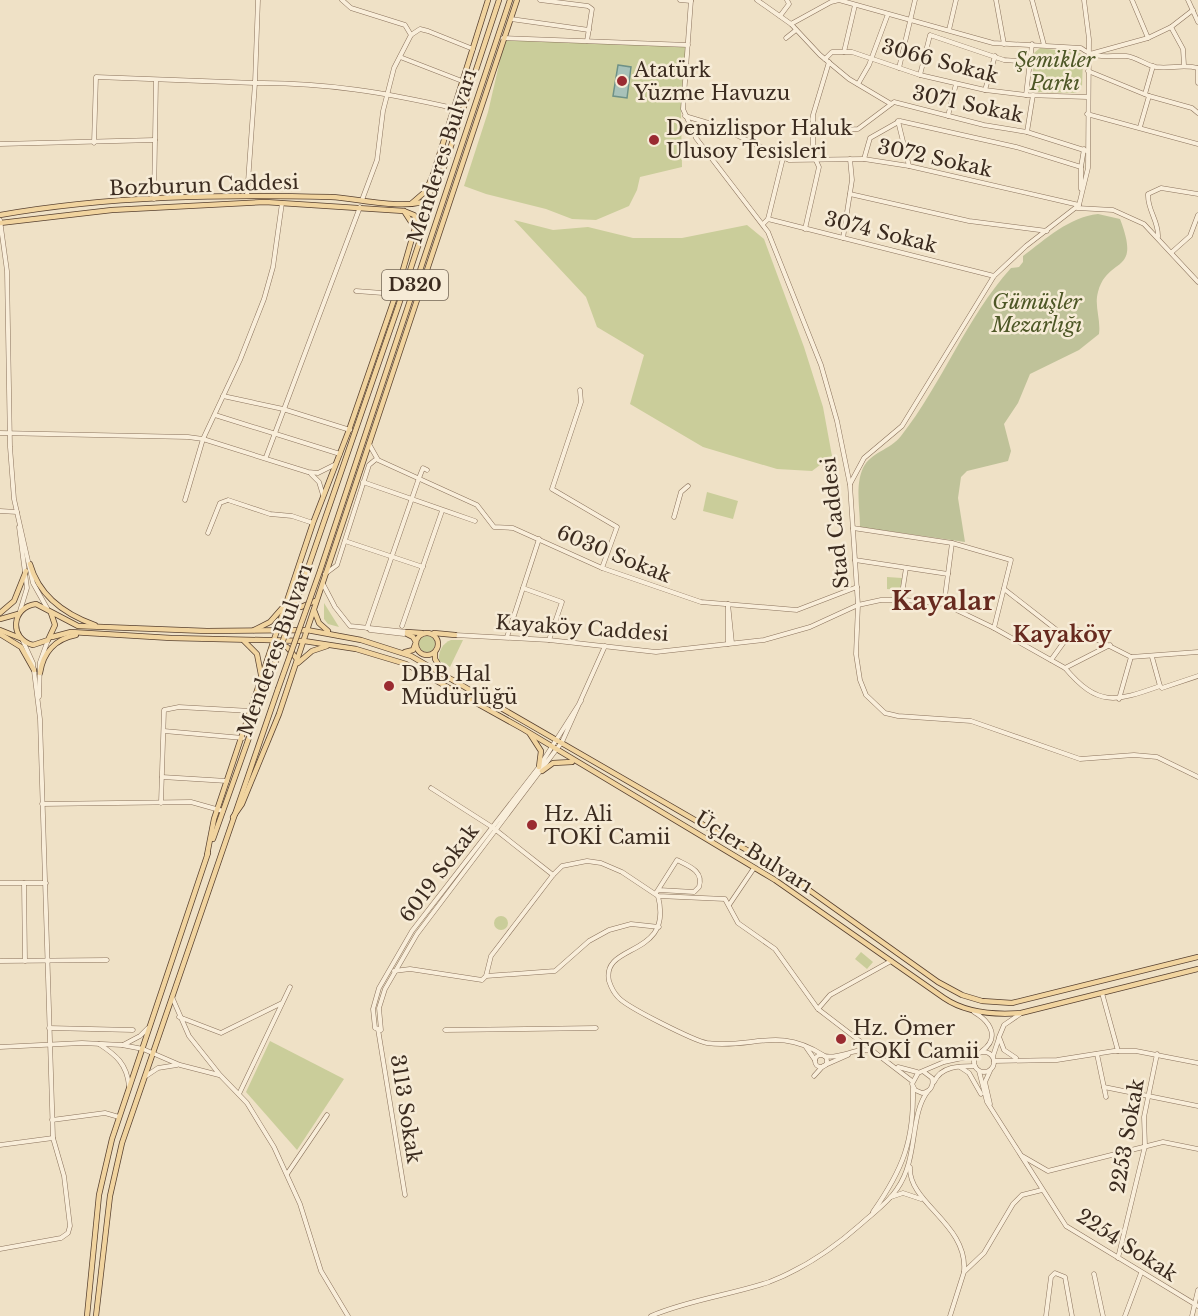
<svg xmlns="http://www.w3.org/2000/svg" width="1198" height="1316" font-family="'Libre Baskerville',serif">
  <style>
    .green { fill: #cacd9a }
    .cemetery { fill: #bfc299 }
    .water { fill: #a8c2b9; stroke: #6e9187; stroke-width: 1.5 }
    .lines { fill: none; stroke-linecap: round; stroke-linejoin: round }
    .minor-casing { stroke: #8a725c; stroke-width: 5 }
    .major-casing { stroke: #584130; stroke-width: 6 }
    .minor { stroke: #f9eeda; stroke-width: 4 }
    .major { stroke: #f1d49f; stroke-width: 4.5 }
    .major-bridge-casing { stroke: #584130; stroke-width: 6; stroke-linecap: butt }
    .major-bridge { stroke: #f1d49f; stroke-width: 4.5 }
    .poi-dot { fill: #9a2b31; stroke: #f6ebd6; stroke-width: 2 }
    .labels { text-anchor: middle; stroke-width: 5; stroke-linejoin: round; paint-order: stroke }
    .shield { fill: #f6ebd6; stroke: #736556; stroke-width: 1.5 }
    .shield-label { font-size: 18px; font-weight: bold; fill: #3b2b1f }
    .park-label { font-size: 20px; font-style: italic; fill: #4d5726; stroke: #f6ebd6 }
    .street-label { font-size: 20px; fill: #3b2b1f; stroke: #f6ebd6 }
    .poi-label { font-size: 20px; fill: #3b2b1f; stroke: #f6ebd6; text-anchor: start }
    .quarter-label { font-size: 22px; font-weight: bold; fill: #672a1f; stroke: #f6ebd6 }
    .district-label { font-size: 26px; font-weight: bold; fill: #672a1f; stroke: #f6ebd6 }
  </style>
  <rect width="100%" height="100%" fill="#efe1c6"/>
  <!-- green -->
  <g class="green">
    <polygon points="505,39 688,45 681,113 682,167 640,177 637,190 629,206 596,220 572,219 546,209 486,194 464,186 488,112"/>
    <polygon points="1040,48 1080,53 1083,57 1082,87 1076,93 1035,92 1032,88 1034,53"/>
    <polygon points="514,220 553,230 588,227 633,238 682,238 747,225 764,239 804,347 823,407 832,456 812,471 777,469 703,447 630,404 644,355 597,327 586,297"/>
    <polygon points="707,492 738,501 733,519 703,511"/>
    <polygon points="887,577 902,578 900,590 887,589"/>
    <polygon points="324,603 339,627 328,624 324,619"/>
    <circle cx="427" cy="644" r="8"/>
    <path d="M451,640h12l-13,27 -11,-6c-1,-10 4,-18 12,-21z"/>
    <circle cx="501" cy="923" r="7"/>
    <polygon points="861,952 873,962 867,969 855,959"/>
    <polygon points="270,1041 344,1079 297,1150 246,1092"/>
  </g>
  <!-- cemetery -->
  <path class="cemetery" d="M1098,214l22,5c22,57 -12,36 -22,73 -4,14 3,27 1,42l-20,16 -49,24 -12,29 -14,21 7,27 -3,10 -41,10 -6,6 -3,21 7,44 -105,-15c0,-18 -5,-42 3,-59 8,-16 27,-18 38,-32 41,-52 65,-118 110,-168l8,-1 4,-5v-6c23,-17 46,-39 75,-42z"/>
  <!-- water -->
  <polygon class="water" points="618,65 631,67 627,98 613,96"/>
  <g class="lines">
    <defs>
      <g id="minor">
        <polyline points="342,0 351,8 405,25 411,35 394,68 383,111 377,160 362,200"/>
        <polyline points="540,0 588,6 592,9 587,41"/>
        <polyline points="680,0 691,1"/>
        <polyline points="691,0 683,109 696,138 768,232 821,365 837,421 850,485 858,605 856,654 860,680 866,695 885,713 898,716 971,721 1080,759 1134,755 1157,757 1198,777"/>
        <path d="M757,0l34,24 40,-22 8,-2 154,43 88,5c16,12 27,7 45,8 10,1 20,9 30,11 15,2 26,-3 42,1"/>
        <polyline points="996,0 1004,44"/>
        <polyline points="1032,0 1044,45"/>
        <polyline points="1132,0 1148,38"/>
        <polyline points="1188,0 1198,22"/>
        <polyline points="780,16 789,4 787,0"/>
        <polyline points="511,19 589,30"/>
        <polyline points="791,24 820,55 849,79 891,104"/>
        <polyline points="1171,27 1183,49 1184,65"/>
        <polyline points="949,30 956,0"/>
        <polyline points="411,35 420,29 428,31 473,49"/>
        <polyline points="503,38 688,45"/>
        <polyline points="786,38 796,30"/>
        <polyline points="844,52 855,5"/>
        <polyline points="1090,54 1148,38 1171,27 1193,10"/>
        <polyline points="400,57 462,81"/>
        <polyline points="825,59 832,52 852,52 920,75 985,90 1026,95 1087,97"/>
        <polyline points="899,68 915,0"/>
        <polyline points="1198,68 1198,83"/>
        <polyline points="1088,71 1149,96 1192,108 1198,113"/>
        <polyline points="920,75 930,35 1004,60 1030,62"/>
        <polyline points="858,84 869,65 888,14"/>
        <polyline points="985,90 995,56"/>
        <polyline points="1145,94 1153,66"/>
        <polyline points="1026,95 1032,44"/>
        <polyline points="1087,114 1198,144"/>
        <polyline points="685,116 715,125 789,160 864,159 909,166 1079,205"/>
        <polyline points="948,116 956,84"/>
        <polyline points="898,121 909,166"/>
        <polyline points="1140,127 1149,96"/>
        <polyline points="812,132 858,129 894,102 984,125 1027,132 1087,151"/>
        <polyline points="1027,132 1033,95"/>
        <polyline points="94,143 96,77 255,83 258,0"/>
        <polyline points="0,144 155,140"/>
        <polyline points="864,159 870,138 900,121 1016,147 1081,167"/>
        <polyline points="1081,189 1081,167 1084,149"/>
        <polyline points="850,194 969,221 1047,231"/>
        <path d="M247,196l8,-113c68,-1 132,10 198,25"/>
        <polyline points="154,199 156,80"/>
        <polyline points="1077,208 1113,210 1144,224 1198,282"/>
        <polyline points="768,219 783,158"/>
        <polyline points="0,220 7,271 10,447 14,499 33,583 47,608"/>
        <polyline points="763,224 768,219 994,276"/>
        <polyline points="805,229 819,167 813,154 813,115 829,62"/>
        <path d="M1158,237c1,-16 -11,-27 -10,-43l13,-6 37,6"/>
        <polyline points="843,238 852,180 850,159"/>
        <polyline points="1172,252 1190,236 1198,215"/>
        <polyline points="356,291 396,294"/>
        <polyline points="580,390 581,402 552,489 617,527 602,568"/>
        <polyline points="223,396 283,409 350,430"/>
        <polyline points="215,415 340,454"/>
        <polyline points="0,433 188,437 203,439 308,472 318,473 334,465"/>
        <polyline points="369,444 378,460 477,505 494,527 513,528 602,568 701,602 797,610 857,587"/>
        <polyline points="266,457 360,207"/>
        <polyline points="311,474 319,482 323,495"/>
        <polyline points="363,482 475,521"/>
        <polyline points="850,484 864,458 902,426 994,276 1026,246 1079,205 1088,168 1089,39 1084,0"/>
        <polyline points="185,500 203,439 240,360 264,299 273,267 282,203"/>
        <polyline points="0,511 17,512"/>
        <polyline points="674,517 681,492 688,486"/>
        <polyline points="19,527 27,588 20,611"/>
        <polyline points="853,528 952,543 1011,560 994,628"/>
        <polyline points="208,533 220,503 228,500 270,514 292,516 313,523"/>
        <polyline points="345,541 423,567"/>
        <polyline points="855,560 948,574"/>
        <polyline points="325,574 337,565 369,465 375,460"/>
        <polyline points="323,584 335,607 350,626 407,632"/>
        <polyline points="523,588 562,602 549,640"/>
        <polyline points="1004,589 1067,638"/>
        <polyline points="901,600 906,568"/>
        <polyline points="728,604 732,643"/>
        <polyline points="944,604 952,543"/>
        <polyline points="402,626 442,511"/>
        <polyline points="367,628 419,478 423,468 427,470"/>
        <polyline points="370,630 404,634"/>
        <polyline points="455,635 549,640 656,652 764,640 810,627 858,605 881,600 905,600 944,604 994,628 1065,668 1110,645"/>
        <polyline points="507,637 539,539"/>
        <polyline points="728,644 728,604"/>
        <polyline points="1152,657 1160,686"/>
        <polyline points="1051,660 1074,628 1131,657 1198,652"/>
        <path d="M1065,668c33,39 50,34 95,18l2,2 36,-12"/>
        <polyline points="39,697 40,662 48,640"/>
        <polyline points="1119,699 1131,657"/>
        <polyline points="581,701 539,767 412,931 379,988 373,1009 375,1028 381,1030 379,1008 385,989 417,934 562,742 605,646"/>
        <polyline points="164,731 243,738"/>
        <polyline points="162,777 227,781"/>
        <polyline points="431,788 492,827 553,875 562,866 587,861 601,863 622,872 658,896 725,899 738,923 775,949 818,1009 912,1081"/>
        <polyline points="161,803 164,710 179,707 251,711"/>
        <polyline points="42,804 191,802 223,811"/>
        <polyline points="0,883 46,883"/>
        <polyline points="24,883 25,961"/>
        <path d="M656,893l21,-33c12,6 27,11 22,27l-5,5 -35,-2"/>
        <path d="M658,896c16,63 -57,46 -49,85 2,6 5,12 9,16 8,10 77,44 89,46 46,6 70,-17 116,12"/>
        <polyline points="729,905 754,868"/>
        <polyline points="0,961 107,960"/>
        <polyline points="394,971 410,969 482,980 486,976 491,956 553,875"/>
        <polyline points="486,976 555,971 589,941 609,930 631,924 659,927"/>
        <polyline points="1102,993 1118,1051"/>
        <polyline points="172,997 189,1036 220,1075 247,1103 274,1147 300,1204 321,1271 348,1316"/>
        <polyline points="818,1009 830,995 891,961"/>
        <path d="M974,1012c17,10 26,26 8,39"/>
        <polyline points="179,1017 221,1033 282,1003"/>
        <polyline points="49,1028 133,1030"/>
        <polyline points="378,1029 405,1195"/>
        <polyline points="445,1030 596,1028"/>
        <path d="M99,1044c17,11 28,20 30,42"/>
        <polyline points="123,1045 140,1036 148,1028"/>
        <polyline points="0,1047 82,1043 122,1045 143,1049 180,1065 219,1075"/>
        <polyline points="806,1047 815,1060"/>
        <circle cx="984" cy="1062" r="10"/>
        <polyline points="1097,1054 1106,1097"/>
        <circle cx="821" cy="1061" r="6"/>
        <path d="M824,1056c18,4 33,-11 50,-4"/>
        <polyline points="993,1056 999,1038"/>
        <polyline points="1016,1058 1004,1050 999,1037 1004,1025 1020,1014"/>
        <polyline points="994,1061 1057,1060 1114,1051 1136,1051 1198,1063"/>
        <polyline points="898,1067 917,1072"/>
        <polyline points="960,1067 969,1073 981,1094"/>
        <polyline points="979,1071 987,1102 1066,1226 1198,1306"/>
        <polyline points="990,1071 985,1082 990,1104"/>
        <path d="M924,1072l8,6c2,8 -2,14 -10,15l-7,-3 -3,-6 6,-11 26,-11 32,-7"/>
        <polyline points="146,1076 158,1068 177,1065"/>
        <polyline points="814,1076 823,1066 848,1055"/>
        <path d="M934,1082c7,-16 25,-16 41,-16"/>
        <polyline points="1104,1087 1198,1106"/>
        <polyline points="239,1094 290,987"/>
        <polyline points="52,1120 105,1113 119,1117"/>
        <polyline points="0,1145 53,1138"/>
        <polyline points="1022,1156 1048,1171 1163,1142 1198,1149"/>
        <path d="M910,1167c-2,36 58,57 54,104"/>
        <polyline points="287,1174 327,1115"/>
        <polyline points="891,1197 903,1193 921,1199"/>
        <path d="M873,1212c30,-43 41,-71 40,-124"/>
        <polyline points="0,1249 61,1238 68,1233 70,1226 64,1176 53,1138 40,719 33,663 23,641"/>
        <polyline points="1118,1258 1145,1146 1144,1117 1157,1054"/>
        <polyline points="1094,1274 1103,1316"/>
        <path d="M651,1316c37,-16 79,-21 118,-34 34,-13 65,-34 92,-58 12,-11 27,-21 36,-35 22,-31 12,-74 31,-98"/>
        <polyline points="950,1316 964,1272 984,1253 1013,1204 1022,1195 1042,1190"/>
        <polyline points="1046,1316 1051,1277 1055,1273 1065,1277 1072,1316"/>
        <polyline points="1125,1316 1141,1273"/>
        <polyline points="1192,1316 1198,1290"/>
      </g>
      <g id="major">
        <polyline points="412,203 426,191 433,175 488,0"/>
        <path d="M0,215c108,-19 221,-21 331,-18 28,1 80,16 103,0"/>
        <polyline points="0,223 112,210 265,202 404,211 414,215 422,228"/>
        <path d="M30,564c9,32 34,50 65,61"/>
        <polyline points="308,568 399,304 499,0"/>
        <polyline points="320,571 510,0"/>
        <polyline points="291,595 293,602 301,607 315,601"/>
        <polyline points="314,610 319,623 328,631"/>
        <polyline points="0,613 14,601 26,571"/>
        <path d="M51,613l4,12 -7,15 -15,5c-24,-6 -22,-38 3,-41l42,22 129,5 100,-1 54,10 50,16 367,212 160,114 24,13 20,6 30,2 186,-46"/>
        <polyline points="0,619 18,614"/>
        <polyline points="0,630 20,638"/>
        <polyline points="254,630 270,622 284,606"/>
        <polyline points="407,632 422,633"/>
        <circle cx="427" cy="644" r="11"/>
        <polyline points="434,633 455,635"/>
        <polyline points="0,634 21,647 34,670"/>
        <path d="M52,637l19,-5 100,6 133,3 52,8 50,15 117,65 252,151 169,118c22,15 51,17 77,15l177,-44"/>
        <polyline points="244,641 257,654 262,680"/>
        <polyline points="405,652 413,650 416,642 413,637 407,634"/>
        <polyline points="435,652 435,659 441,669"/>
        <polyline points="272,654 282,647 287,647 297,659"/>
        <polyline points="298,663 312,651 327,646"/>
        <path d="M40,673c3,-20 15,-34 36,-38"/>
        <polyline points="530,734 541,751 539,767"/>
        <polyline points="542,771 553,763 572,762"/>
        <polyline points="233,817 242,804 279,714 517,0"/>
        <polyline points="213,839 268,684"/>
        <polyline points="207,855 214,819 313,523 349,430 396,294 415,228 404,211"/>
        <polyline points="87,1316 99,1195 112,1139 208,853"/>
        <polyline points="96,1316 110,1196 122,1143 278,689"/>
      </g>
    </defs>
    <!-- minor casing -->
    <use href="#minor" class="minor-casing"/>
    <!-- major casing -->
    <use href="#major" class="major-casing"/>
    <!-- minor -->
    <use href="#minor" class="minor"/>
    <!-- major -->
    <use href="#major" class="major"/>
    <defs>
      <g id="major-bridge">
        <polyline points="268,684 308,568"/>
        <polyline points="278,689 320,571"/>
      </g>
    </defs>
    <!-- major-bridge casing -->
    <use href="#major-bridge" class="major-bridge-casing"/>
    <!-- major-bridge -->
    <use href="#major-bridge" class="major-bridge"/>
  </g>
  <!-- markers -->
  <g class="poi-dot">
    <circle cx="622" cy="81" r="6"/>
    <circle cx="654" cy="140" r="6"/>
    <circle cx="389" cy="686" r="6"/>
    <circle cx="532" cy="825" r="6"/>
    <circle cx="841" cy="1039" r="6"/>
  </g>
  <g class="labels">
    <!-- shield labels -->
    <rect class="shield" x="382" y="270" width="66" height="30" rx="4.5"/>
    <g class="shield-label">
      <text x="415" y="291">D320</text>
    </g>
    <!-- park labels -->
    <g class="park-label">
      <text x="1055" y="67">Şemikler<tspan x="1055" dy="23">Parkı</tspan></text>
      <text x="1037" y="309">Gümüşler<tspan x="1037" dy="23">Mezarlığı</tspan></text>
    </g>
    <!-- street labels -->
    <g class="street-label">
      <text transform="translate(940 61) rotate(15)" y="7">3066 Sokak</text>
      <text transform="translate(968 104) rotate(12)" y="7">3071 Sokak</text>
      <text transform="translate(442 156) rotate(-72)" y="7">Menderes Bulvarı</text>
      <text transform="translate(935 158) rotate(12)" y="7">3072 Sokak</text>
      <text transform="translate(204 185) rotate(-2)" y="7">Bozburun Caddesi</text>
      <text transform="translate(881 232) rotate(14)" y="7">3074 Sokak</text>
      <text transform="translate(835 523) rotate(-96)" y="7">Stad Caddesi</text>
      <text transform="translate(614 554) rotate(22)" y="7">6030 Sokak</text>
      <text transform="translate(582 628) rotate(4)" y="7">Kayaköy Caddesi</text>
      <text transform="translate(275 650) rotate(-70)" y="7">Menderes Bulvarı</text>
      <text transform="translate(754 852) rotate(32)" y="7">Üçler Bulvarı</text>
      <text transform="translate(439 873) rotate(-53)" y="7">6019 Sokak</text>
      <text transform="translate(406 1109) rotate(81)" y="7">3113 Sokak</text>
      <text transform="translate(1127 1136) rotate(-80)" y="7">2253 Sokak</text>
      <text transform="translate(1127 1245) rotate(33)" y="7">2254 Sokak</text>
    </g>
    <!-- poi labels -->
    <g class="poi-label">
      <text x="634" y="77">Atatürk<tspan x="634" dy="23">Yüzme Havuzu</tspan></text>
      <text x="666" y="135">Denizlispor Haluk<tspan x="666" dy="23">Ulusoy Tesisleri</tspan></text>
      <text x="401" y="681">DBB Hal<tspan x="401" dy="23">Müdürlüğü</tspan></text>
      <text x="544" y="821">Hz. Ali<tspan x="544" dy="23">TOKİ Camii</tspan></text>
      <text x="853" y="1035">Hz. Ömer<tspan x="853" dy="23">TOKİ Camii</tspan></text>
    </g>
    <!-- quarter labels -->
    <g class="quarter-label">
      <text x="1062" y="642">Kayaköy</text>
    </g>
    <!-- district labels -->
    <g class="district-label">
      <text x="943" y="610">Kayalar</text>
    </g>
  </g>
</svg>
